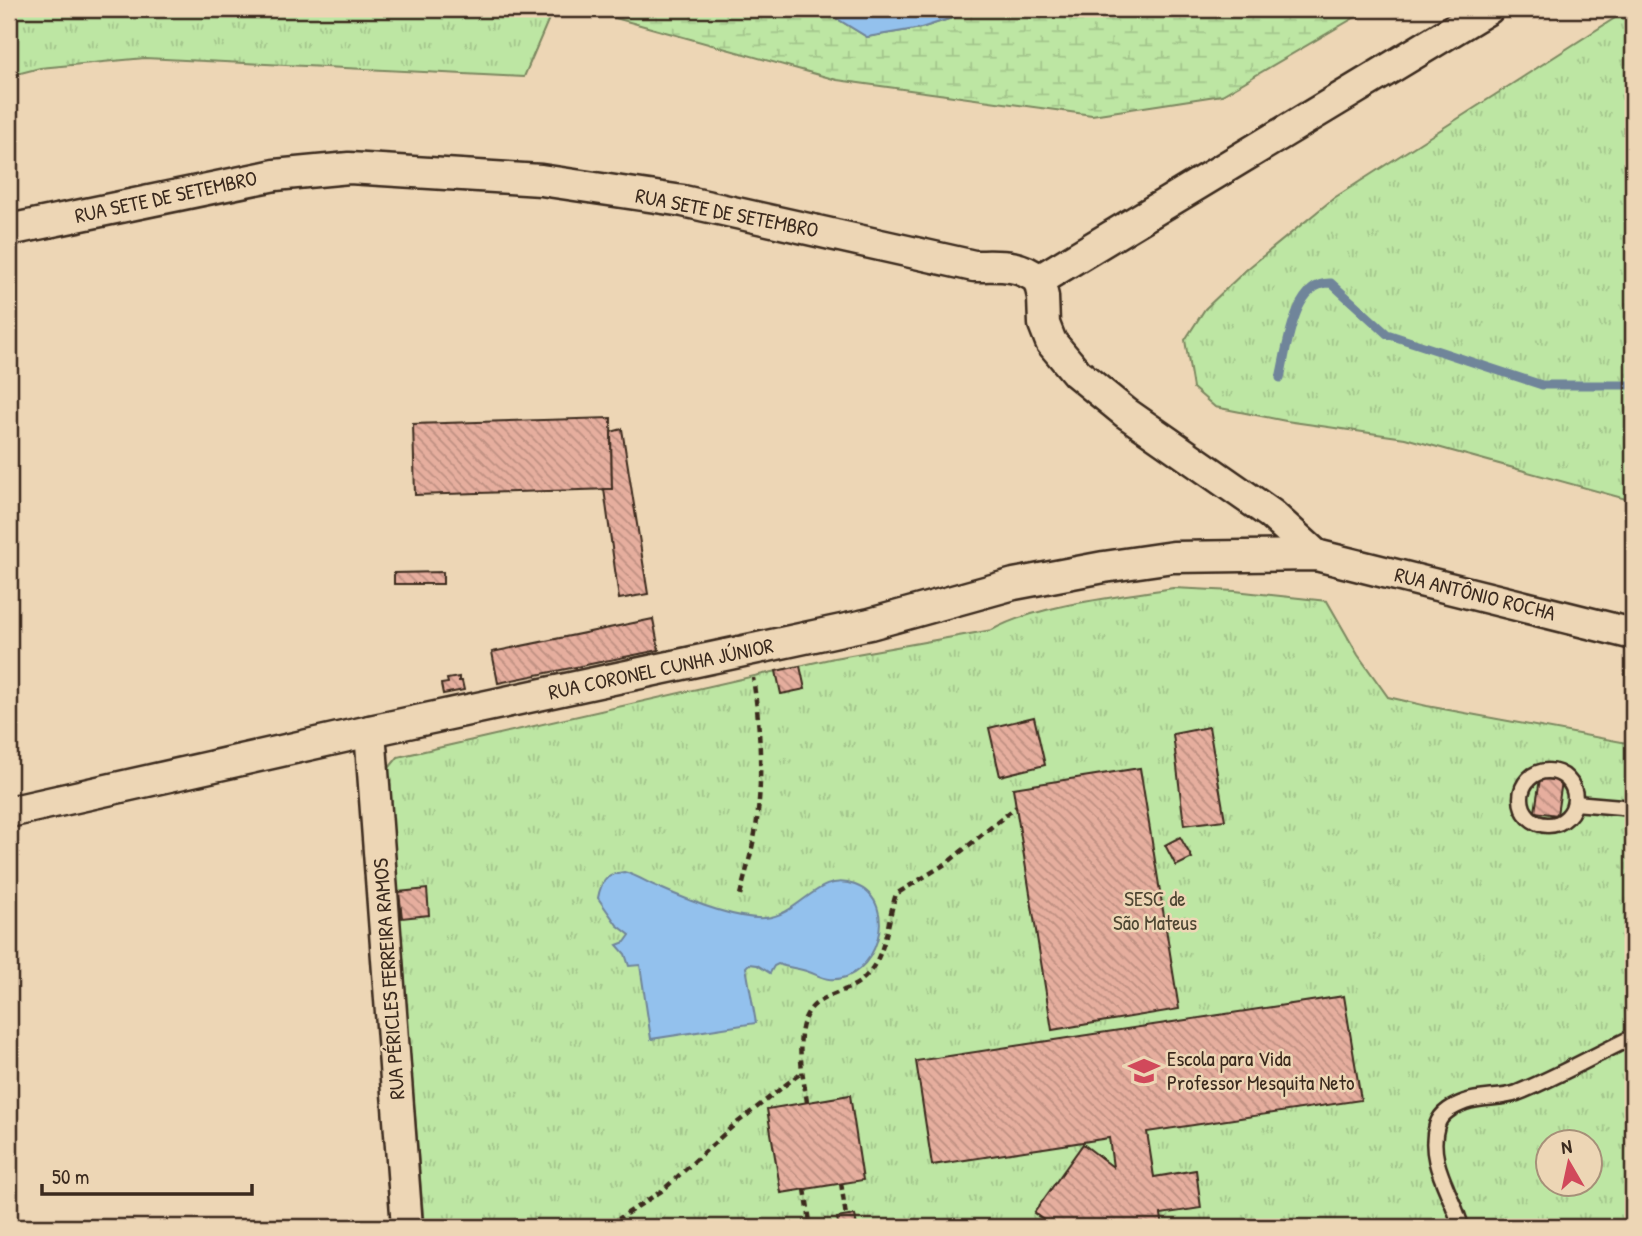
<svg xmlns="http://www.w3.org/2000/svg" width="1642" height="1236" font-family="'Patrick Hand',sans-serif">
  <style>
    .grass { fill: url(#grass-tufts); stroke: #7c8860; stroke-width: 2; fill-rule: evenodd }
    .wetland { fill: url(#wetland-marsh); stroke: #7c8860; stroke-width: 2 }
    .water { fill: #93c1ed; stroke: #70859a; stroke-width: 2 }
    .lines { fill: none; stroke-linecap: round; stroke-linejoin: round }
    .stream { stroke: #70859a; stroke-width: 9 }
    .building { fill: url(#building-back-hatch); stroke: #3b2a1e; stroke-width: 2 }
    .lane-casing { stroke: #3b2a1e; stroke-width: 19 }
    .street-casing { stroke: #3b2a1e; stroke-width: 35 }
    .path { stroke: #3b2a1e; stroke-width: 4.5; stroke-dasharray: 7 5; stroke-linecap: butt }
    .lane { stroke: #edd6b5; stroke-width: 14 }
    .street { stroke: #edd6b5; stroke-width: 30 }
    .labels { text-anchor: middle; stroke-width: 5; stroke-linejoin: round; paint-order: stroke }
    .street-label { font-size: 21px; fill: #3b2a1e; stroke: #edd6b5 }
    .park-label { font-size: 21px; fill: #4e4632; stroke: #edd6b5 }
    .poi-label { font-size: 21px; fill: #3b2a1e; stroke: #edd6b5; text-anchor: start }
  </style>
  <defs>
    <pattern id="grass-tufts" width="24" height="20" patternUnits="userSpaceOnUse" patternTransform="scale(1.75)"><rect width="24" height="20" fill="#bde6a3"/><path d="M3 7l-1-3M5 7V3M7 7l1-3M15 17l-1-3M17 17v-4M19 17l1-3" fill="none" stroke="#a3c58c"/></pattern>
    <pattern id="wetland-marsh" width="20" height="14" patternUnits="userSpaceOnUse" patternTransform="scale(1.75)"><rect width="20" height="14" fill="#bde6a3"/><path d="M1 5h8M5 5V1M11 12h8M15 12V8" fill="none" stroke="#a3c58c"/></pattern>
    <pattern id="building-back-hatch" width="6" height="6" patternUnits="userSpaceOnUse" patternTransform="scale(1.75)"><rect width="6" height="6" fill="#e6ae9e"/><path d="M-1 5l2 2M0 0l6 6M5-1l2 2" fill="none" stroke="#bc8e80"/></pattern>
  </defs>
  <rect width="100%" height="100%" fill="#edd6b5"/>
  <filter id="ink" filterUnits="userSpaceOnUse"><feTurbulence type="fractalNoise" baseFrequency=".0143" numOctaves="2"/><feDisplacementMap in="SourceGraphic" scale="14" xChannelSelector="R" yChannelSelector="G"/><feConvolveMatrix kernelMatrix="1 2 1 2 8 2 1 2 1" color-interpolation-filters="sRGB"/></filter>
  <g filter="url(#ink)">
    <!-- grass -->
    <g class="grass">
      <polygon points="9,9 553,9 524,77 145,58 40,68 9,76"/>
      <polygon points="1629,9 1633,9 1633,501 1405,438 1286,421 1215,407 1193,388 1185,340 1205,309 1246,270 1334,198"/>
      <path d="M1173,588l62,3 92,10 31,54 30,42 39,9 206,38v483h-1209l-36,-446 1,-13 9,-11 436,-99 158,-28c47,-26 127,-33 181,-42zM1548,1142h42v42h-42z"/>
    </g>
    <!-- wetland -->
    <polygon class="wetland" points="583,9 821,9 867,37 921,28 980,9 1369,9 1222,95 1092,115 837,80"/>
    <!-- water -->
    <g class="water">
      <polygon points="821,9 980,9 921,28 867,37"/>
      <path d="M624,872c12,3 22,10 34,15 27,12 77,33 107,31 36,-3 52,-47 90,-33 47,17 21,99 -26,94 -7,-1 -14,-5 -20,-7 -10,-4 -21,-4 -31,-8l-4,2 -4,7 -13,-8 -8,-1 -3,3 10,56 -105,16 -11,-74 -11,1 -4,-12 -8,-9 8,-3 5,-7 -13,-10 -19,-27c3,-17 9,-24 26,-26z"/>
    </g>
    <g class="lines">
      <!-- stream -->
      <path class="stream" d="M1280,378c7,-28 13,-97 51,-95l56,51 155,51h91"/>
    </g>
    <!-- building -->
    <g class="building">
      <polygon points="611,418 612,489 415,495 413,424"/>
      <polygon points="622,429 648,594 619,599 604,489 612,489 611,432"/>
      <polygon points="443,572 443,584 394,584 394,573"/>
      <polygon points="653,619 659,650 498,683 492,652"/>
      <polygon points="800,666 805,689 781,694 776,671"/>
      <polygon points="459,677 459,681 462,681 464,690 443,694 441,684 448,683 447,679"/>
      <polygon points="1034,717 1045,765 1000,776 989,728"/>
      <polygon points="1209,727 1225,820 1184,825 1173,734"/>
      <polygon points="1140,768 1179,1009 1052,1030 1013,788"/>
      <polygon points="1540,778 1562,781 1557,815 1535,812"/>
      <polygon points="1180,837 1192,858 1176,866 1165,845"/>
      <polygon points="427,889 429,915 402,918 399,892"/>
      <polygon points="1344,996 1361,1100 1147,1132 1154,1177 1196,1170 1201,1208 1161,1214 1163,1227 1053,1227 1034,1213 1083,1144 1113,1167 1109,1138 932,1165 916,1061"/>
      <polygon points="850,1095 863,1180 781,1193 767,1109"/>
      <polygon points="855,1215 857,1227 839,1227 837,1218"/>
      <polygon points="820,1221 821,1227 802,1227 802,1223"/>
    </g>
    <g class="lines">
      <defs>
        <g id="lane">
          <circle cx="1548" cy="798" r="27"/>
          <polyline points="1575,803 1633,808"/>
          <path d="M1461,1227c-9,-34 -35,-65 -24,-102 4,-13 17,-19 28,-23 17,-6 35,-3 52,-9 40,-16 78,-38 116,-56"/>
        </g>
        <g id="street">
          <path d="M9,230l266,-55 74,-7 192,12 142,21 291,65c25,0 44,-3 65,14l4,17 1,27 7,18 26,31 49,40 145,101 45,41"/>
          <polyline points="1039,280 1488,9"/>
          <polyline points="370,731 407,1227"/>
          <polyline points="9,812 370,731 870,624 1014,584 1104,567 1173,557 1316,555 1633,634"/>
        </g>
      </defs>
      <!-- lane casing -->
      <use href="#lane" class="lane-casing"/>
      <!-- street casing -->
      <use href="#street" class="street-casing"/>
      <!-- path -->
      <g class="path">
        <path d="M740,895c6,-24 14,-50 17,-75 6,-46 3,-96 -4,-142"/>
        <path d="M807,1102c-4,-28 -18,-84 13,-101 16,-10 34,-11 47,-26 20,-23 20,-53 29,-81l51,-31 69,-56"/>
        <polyline points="841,1183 846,1216"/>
        <polyline points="805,1189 810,1222"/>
        <polyline points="606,1227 663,1190 733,1126 802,1072"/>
      </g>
      <!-- lane -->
      <use href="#lane" class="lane"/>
      <!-- street -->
      <use href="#street" class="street"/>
    </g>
  </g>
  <!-- icons -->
  <defs>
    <symbol id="school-bare" viewBox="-9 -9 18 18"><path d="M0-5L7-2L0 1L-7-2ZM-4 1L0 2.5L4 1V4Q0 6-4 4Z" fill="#d1495b" stroke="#edd6b5" stroke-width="2.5" paint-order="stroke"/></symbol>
  </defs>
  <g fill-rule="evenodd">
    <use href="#school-bare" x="1122" y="1049" width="44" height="44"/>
  </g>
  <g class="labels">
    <!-- street labels -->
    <g class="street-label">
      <text transform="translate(166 197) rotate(-12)" y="7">RUA SETE DE SETEMBRO</text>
      <text transform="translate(727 213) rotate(11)" y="7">RUA SETE DE SETEMBRO</text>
      <text transform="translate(1475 594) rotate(14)" y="7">RUA ANTÔNIO ROCHA</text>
      <text transform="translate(661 669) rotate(-12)" y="7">RUA CORONEL CUNHA JÚNIOR</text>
      <text transform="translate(389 979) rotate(-94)" y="7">RUA PÉRICLES FERREIRA RAMOS</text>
    </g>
    <!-- park labels -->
    <g class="park-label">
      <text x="1155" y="906">SESC de<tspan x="1155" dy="24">São Mateus</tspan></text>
    </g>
    <!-- poi labels -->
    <g class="poi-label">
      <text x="1167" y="1066">Escola para Vida<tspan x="1167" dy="24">Professor Mesquita Neto</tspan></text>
    </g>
  </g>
  <!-- margin -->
  <rect width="1642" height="1236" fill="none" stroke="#edd6b5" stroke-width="35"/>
  <rect x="18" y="18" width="1607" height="1201" fill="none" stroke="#3b2a1e" stroke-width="2.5" filter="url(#ink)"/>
  <!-- north arrow -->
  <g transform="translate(1569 1163) rotate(351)"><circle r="33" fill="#edd6b5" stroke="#a69179" stroke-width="2"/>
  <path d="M0-5L12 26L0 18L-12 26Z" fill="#d1495b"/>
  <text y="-10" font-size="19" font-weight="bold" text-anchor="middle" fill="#3b2a1e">N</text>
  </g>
  <!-- scale -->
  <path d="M42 1184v10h210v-10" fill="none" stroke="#3b2a1e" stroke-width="3.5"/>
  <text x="52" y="1184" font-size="21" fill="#3b2a1e" stroke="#edd6b5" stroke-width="5" paint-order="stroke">50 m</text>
</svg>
